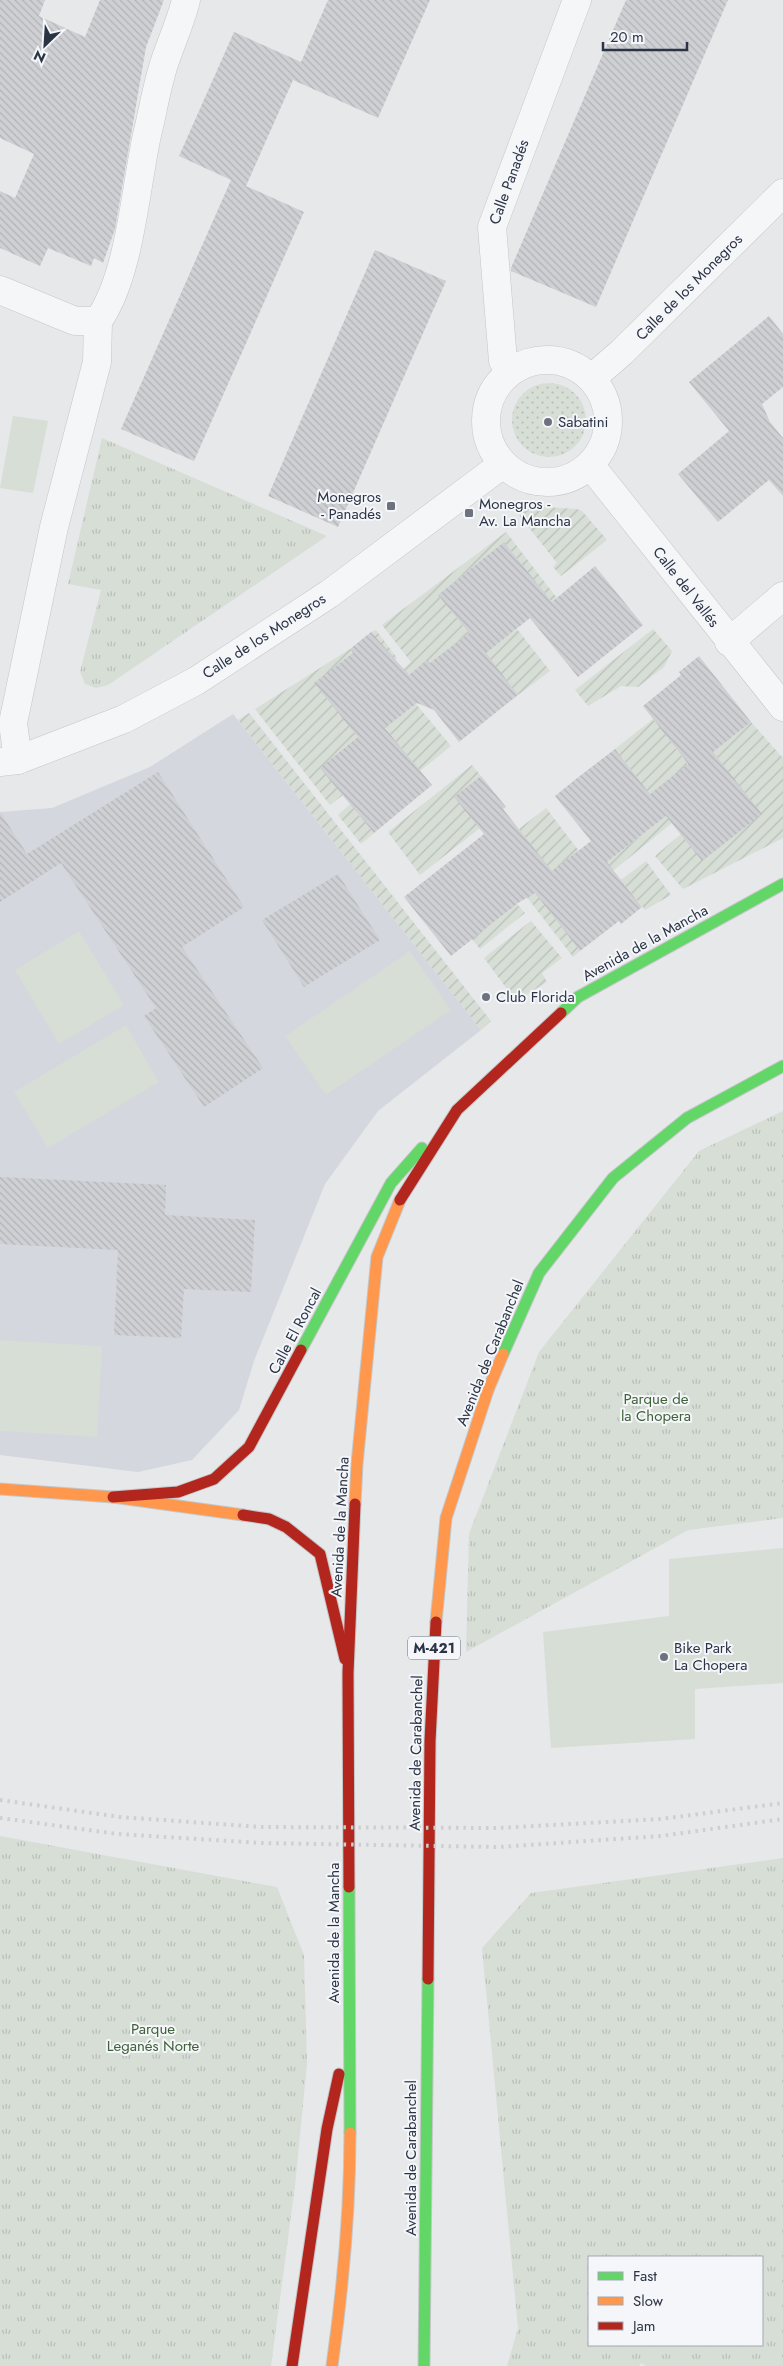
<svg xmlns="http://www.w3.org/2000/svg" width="783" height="2366" font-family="Jost,sans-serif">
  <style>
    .built { fill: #d4d7dd }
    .grass { fill: url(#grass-dots) }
    .park { fill: url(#park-tufts); fill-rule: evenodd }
    .garden { fill: url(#garden-furrows) }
    .pitch { fill: #d6ded6 }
    .building { fill: url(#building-back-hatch) }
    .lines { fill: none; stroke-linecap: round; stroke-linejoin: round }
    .street-casing { stroke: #c4c6c8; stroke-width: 29 }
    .fast-casing { stroke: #c4c6c8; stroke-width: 13 }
    .slow-casing { stroke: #c4c6c8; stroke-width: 13 }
    .jam-casing { stroke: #c4c6c8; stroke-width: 13 }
    .street { stroke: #f5f6f7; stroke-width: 28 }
    .fast { stroke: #63d668; stroke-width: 11 }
    .slow { stroke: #ff974d; stroke-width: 11 }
    .jam { stroke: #b3261e; stroke-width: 11 }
    .rail { stroke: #cecfd2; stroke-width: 4; stroke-dasharray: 2.5 5; stroke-linecap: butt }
    .poi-dot { fill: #6c737f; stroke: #f4f6f9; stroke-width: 2 }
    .labels { text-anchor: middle; stroke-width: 4; stroke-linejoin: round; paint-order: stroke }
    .shield { fill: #f4f6f9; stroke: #676e7b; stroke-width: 1 }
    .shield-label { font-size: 14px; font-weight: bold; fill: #2b3445 }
    .street-label { font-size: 15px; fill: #2b3445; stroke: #f4f6f9 }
    .poi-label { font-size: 15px; fill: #2b3445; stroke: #f4f6f9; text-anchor: start }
    .park-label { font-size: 15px; fill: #3f6138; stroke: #f4f6f9 }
  </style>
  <defs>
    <pattern id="grass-dots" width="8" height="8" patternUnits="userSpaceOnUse" patternTransform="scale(1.25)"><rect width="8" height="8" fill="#d6ded6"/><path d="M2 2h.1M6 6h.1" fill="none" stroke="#b8bfb9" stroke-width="1.8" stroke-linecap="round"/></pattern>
    <pattern id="park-tufts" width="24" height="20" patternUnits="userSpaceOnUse" patternTransform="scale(1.25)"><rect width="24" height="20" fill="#d6ded6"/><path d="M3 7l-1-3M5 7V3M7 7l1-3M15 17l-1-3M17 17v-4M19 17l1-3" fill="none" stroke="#b8bfb9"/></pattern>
    <pattern id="garden-furrows" width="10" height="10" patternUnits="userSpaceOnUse" patternTransform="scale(1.25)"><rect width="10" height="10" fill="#d6ded6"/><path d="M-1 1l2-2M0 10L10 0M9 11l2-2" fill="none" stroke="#b8bfb9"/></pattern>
    <pattern id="building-back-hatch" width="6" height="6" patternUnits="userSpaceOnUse" patternTransform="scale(1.25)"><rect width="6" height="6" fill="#ced0d3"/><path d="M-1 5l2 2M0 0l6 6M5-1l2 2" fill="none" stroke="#b1b3b6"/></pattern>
  </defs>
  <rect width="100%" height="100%" fill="#e6e8ea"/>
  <!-- built -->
  <polygon class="built" points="233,714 481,1030 378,1111 325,1184 254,1361 239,1410 192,1460 138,1472 0,1455 0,812 52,808 150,767"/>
  <!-- grass -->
  <circle class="grass" cx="549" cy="420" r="37"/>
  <!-- park -->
  <g class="park">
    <polygon points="102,438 327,536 108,685 96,688 85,684 80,672 101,590 68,584"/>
    <polygon points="783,1111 783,1518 688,1530 466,1652 469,1534 539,1352 699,1151"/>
    <polygon points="0,1836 277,1887 304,1955 307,2063 295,2186 271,2366 0,2366"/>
    <path d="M783,1858v508h-137l-5,-3 -2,3h-132l11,-38 -36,-380 49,-55zM589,2257h173v88h-173z"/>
  </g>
  <!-- garden -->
  <g class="garden">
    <polygon points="528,506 577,509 582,511 607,540 561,576 553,567 557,563 519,515"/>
    <polygon points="506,532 560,602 555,606 504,542 438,595 469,633 431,664 427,661 397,685 392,678 411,662 382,625"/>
    <polygon points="517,629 550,671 518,695 485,653"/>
    <polygon points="653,629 672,651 664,667 638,687 621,686 588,706 575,690"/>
    <polygon points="376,630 397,658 385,669 371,632"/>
    <polygon points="350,649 353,653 361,740 352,788 330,805 255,709"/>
    <polygon points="416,704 451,746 420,771 383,725 400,711 403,714"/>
    <polygon points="249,713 491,1021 481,1030 238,720"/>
    <polygon points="653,719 659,727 666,722 673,745 689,766 650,794 615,749"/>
    <polygon points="751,722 783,758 783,838 683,889 655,856 681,834 710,749 731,738"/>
    <polygon points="472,765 481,776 464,809 480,828 420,875 388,832"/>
    <polygon points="359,796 366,805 357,813 374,833 361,844 338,815"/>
    <polygon points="546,808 579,851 554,875 519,829"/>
    <polygon points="676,808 682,815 604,878 597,870"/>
    <polygon points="646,861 671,895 645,910 621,880"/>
    <polygon points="526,881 580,951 573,957 519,887"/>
    <polygon points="426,883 472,906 489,926 509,910 509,895 525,913 480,949"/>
    <polygon points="531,921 562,958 542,973 547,982 516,1001 484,958"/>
  </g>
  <!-- pitch -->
  <g class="pitch">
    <polygon points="13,416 48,421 33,493 0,488"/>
    <polygon points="79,931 124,1005 59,1044 15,970"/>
    <polygon points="410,951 451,1010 326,1095 285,1036"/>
    <polygon points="126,1025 159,1082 48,1148 14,1092"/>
    <polygon points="0,1340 102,1346 97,1437 0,1431"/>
    <polygon points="783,1548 783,1683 695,1689 695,1739 551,1748 543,1632 669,1616 669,1559"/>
  </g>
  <!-- building -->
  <g class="building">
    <polygon points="0,0 45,0 39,16 85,37 100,0 164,0 146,47 115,229 103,263 94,258 91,266 48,248 40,266 0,248 0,191 15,198 34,154 0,138"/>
    <polygon points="328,0 430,0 378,118 293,80 246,186 304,212 194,461 121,429 231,180 179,156 234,32 301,62"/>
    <polygon points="626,0 728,0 596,307 511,271 511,268"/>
    <polygon points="375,250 446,281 338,527 268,496"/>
    <polygon points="769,316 783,334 783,387 762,404 770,422 783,438 783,496 769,480 718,522 678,474 729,431 689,382"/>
    <polygon points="504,542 552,602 595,566 643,625 578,677 530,618 486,653 518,695 459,742 434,710 417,703 385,728 432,785 374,833 320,768 358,737 314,683 353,653 350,649 371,632 409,675 427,660 430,663 469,633 438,595"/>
    <polygon points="699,656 751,722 713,752 762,814 702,861 666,816 607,862 642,907 621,924 619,921 580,951 535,893 518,903 451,956 404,897 484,834 454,797 481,776 506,807 503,809 552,871 591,841 555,796 576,779 615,749 650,794 688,764 643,706 681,675 679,672"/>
    <polygon points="158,772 244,907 182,947 263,1068 204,1107 144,1016 156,1008 61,863 0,902 0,812 27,854"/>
    <polygon points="338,874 380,940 304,987 262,920"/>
    <polygon points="0,1177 166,1185 165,1215 255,1220 251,1292 184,1289 181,1338 114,1335 118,1250 0,1244"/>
  </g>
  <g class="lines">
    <defs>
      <g id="street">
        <path d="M0,290l75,31h23c32,-45 37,-131 49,-186 6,-24 10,-51 18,-74 7,-21 16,-40 21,-61"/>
        <circle cx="547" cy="421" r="61"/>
        <polyline points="511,371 503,361 492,227 577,0"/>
        <polyline points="592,378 622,352 783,193"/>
        <polyline points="591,466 783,707"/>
        <polyline points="729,642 783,596"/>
        <polyline points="18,760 13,723 54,527 97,362 98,321"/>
        <polyline points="0,762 18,760 124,719 196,681 329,594 503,464"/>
      </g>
      <g id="fast">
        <polyline points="561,1013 578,997 783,884"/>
        <polyline points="301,1350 391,1183 422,1148"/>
        <polyline points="503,1354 539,1273 613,1178 687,1118 783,1066"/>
        <polyline points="349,1887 350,2133"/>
        <polyline points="424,2366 428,1979"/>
      </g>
      <g id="slow">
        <polyline points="0,1489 113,1497 243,1515"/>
        <polyline points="355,1504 357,1464 377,1257 400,1200"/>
        <polyline points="436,1622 446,1518 488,1390 503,1354"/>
        <path d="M332,2366c11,-78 18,-155 18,-233"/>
      </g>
      <g id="jam">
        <polyline points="400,1200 457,1110 561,1013"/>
        <polyline points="113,1497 178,1492 214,1479 249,1447 301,1350"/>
        <polyline points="243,1515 269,1519 286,1527 320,1554 345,1659"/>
        <polyline points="349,1887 348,1673 355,1504"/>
        <polyline points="428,1979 430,1741 436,1622"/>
        <polyline points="292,2366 327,2129 339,2074"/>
      </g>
    </defs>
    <!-- street casing -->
    <use href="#street" class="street-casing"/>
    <!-- fast casing -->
    <use href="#fast" class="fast-casing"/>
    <!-- slow casing -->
    <use href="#slow" class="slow-casing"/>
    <!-- jam casing -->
    <use href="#jam" class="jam-casing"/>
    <!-- street -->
    <use href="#street" class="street"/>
    <!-- fast -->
    <use href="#fast" class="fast"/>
    <!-- slow -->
    <use href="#slow" class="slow"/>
    <!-- jam -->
    <use href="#jam" class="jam"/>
    <!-- rail -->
    <g class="rail">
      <polyline points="0,1800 120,1817 261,1827 498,1828 661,1819 783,1803"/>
      <polyline points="0,1818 118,1834 261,1843 499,1847 661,1836 783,1819"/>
    </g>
  </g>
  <!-- markers -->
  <g class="poi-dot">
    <circle cx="548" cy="422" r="5"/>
    <rect x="386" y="501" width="10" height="10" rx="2.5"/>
    <rect x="464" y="508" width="10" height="10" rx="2.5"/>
    <circle cx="486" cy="997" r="5"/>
    <circle cx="664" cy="1657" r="5"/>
  </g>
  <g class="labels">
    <!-- shield labels -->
    <rect class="shield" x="408" y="1636.5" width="52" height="23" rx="4"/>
    <g class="shield-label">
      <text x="434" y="1653">M-421</text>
    </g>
    <!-- street labels -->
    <g class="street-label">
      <text transform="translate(509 182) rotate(-70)" y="5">Calle Panadés</text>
      <text transform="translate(689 287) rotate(-45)" y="5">Calle de los Monegros</text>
      <text transform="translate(686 587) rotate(52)" y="5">Calle del Vallés</text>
      <text transform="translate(264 636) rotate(-33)" y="5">Calle de los Monegros</text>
      <text transform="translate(645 943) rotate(-29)" y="5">Avenida de la Mancha</text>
      <text transform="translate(295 1331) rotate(-62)" y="5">Calle El Roncal</text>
      <text transform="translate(490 1353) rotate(-68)" y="5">Avenida de Carabanchel</text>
      <text transform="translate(340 1527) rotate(-87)" y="5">Avenida de la Mancha</text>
      <text transform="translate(416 1753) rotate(-89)" y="5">Avenida de Carabanchel</text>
      <text transform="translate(334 1933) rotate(-90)" y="5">Avenida de la Mancha</text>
      <text transform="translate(411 2158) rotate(-90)" y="5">Avenida de Carabanchel</text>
    </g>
    <!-- poi labels -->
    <g class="poi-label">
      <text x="558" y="427">Sabatini</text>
      <text x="381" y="502" text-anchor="end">Monegros<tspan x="381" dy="17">- Panadés</tspan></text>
      <text x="479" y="509">Monegros -<tspan x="479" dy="17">Av. La Mancha</tspan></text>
      <text x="496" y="1002">Club Florida</text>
      <text x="674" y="1653">Bike Park<tspan x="674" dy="17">La Chopera</tspan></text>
    </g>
    <!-- park labels -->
    <g class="park-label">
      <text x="656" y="1404">Parque de<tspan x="656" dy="17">la Chopera</tspan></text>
      <text x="153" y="2034">Parque<tspan x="153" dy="17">Leganés Norte</tspan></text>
    </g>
  </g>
  <!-- legend -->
  <rect x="588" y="2256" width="175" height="90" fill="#f4f6f9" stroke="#a4a8b1"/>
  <rect x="598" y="2272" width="25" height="8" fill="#63d668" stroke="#a4a8b1"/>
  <text x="633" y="2281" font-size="15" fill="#2b3445">Fast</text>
  <rect x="598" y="2297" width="25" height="8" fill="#ff974d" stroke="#a4a8b1"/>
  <text x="633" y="2306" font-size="15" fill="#2b3445">Slow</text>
  <rect x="598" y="2322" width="25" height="8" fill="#b3261e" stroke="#a4a8b1"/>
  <text x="633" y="2331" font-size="15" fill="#2b3445">Jam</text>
  <!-- north arrow -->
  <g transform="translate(45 45) rotate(205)" stroke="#f4f6f9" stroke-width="4" paint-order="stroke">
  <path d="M0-4L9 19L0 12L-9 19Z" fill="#2b3445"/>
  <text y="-8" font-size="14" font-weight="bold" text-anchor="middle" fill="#2b3445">N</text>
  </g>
  <!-- scale -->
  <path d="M603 42v8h84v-8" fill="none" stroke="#2b3445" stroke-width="2.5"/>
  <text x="610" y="42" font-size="15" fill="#2b3445" stroke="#f4f6f9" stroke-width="4" paint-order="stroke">20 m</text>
</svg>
